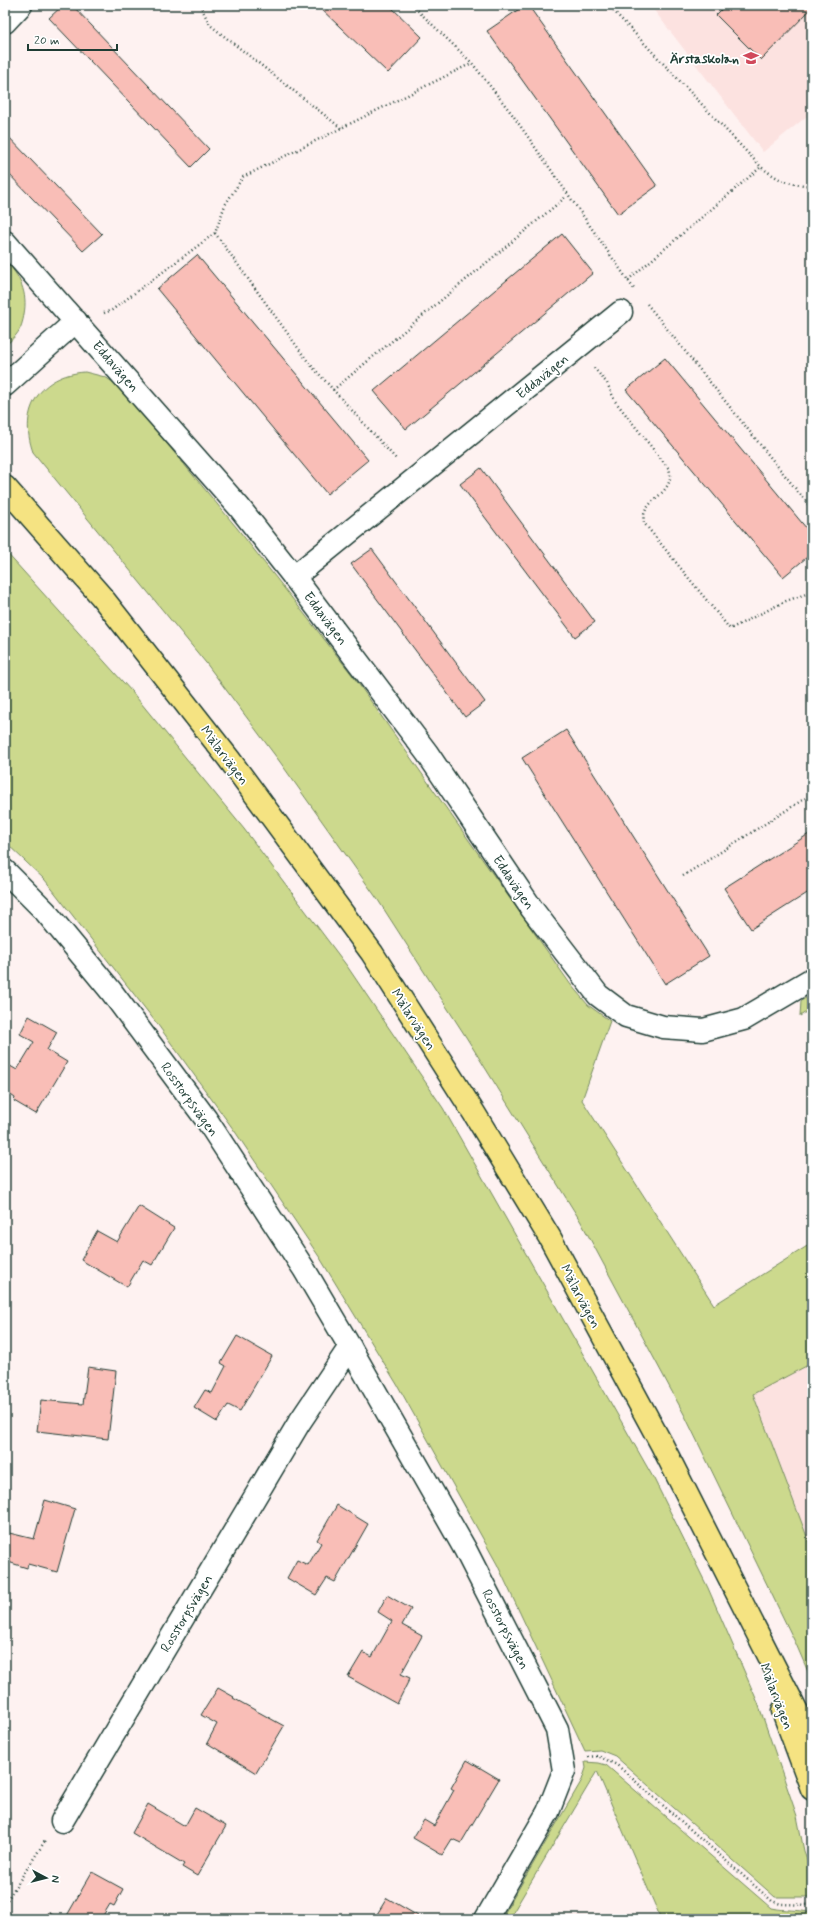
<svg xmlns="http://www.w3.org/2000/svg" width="817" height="1924" font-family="Mynerve,sans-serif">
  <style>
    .built { fill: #fce2e0 }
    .green { fill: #ccd98d; stroke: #768b60 }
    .building { fill: #f9beb7; stroke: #1f3d34 }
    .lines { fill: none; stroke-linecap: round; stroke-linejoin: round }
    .minor-casing { stroke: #1f3d34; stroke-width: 25 }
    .major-casing { stroke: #1f3d34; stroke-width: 25 }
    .path { stroke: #1f3d34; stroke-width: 2.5; stroke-dasharray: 1 3; stroke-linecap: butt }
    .minor { stroke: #fff; stroke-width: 22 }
    .major { stroke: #f5e382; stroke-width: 22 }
    .labels { text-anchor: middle; stroke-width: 3.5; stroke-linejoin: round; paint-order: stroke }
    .poi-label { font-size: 14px; font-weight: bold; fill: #1f3d34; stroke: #fff; text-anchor: end }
    .street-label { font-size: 14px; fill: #1f3d34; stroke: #fff }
  </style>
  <rect width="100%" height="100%" fill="#fef2f1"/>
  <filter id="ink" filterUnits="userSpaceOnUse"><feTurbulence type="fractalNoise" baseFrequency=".025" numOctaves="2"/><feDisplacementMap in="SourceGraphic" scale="8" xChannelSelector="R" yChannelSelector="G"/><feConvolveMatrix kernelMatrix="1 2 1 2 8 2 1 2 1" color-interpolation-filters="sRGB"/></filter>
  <g filter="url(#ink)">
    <!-- built -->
    <g class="built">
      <polygon points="650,5 812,5 812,112 763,152"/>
      <polygon points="812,1363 812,1550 753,1394"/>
    </g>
    <!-- green -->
    <g class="green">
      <path d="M5,260c15,16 23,33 19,54 -1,7 -3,15 -8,21 -3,4 -7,7 -11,11z"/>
      <path d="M85,372l20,5 14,9 118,142 116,148 218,309 17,20 22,16 -28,79 132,205 98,-62v120l-59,31 59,156v131l-16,-37 -111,-228 -104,-194 -115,-185 -88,-137 -98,-138 -74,-99 -173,-211c-15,-42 7,-77 52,-80z"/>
      <polygon points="5,551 132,692 244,829 347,966 443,1108 654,1479 708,1588 758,1703 797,1816 804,1851 812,1872 812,1897 775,1897 615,1756 600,1750 585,1751 497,1564 398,1386 320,1258 236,1133 158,1025 45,880 5,842"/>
      <polygon points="812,994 812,1008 800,1016 801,1001"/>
      <path d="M585,1762l14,1 7,2 165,143c14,3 27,1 41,5v6h-151l-64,-148 -88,148h-8l81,-139 4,-12z"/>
    </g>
    <!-- building -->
    <g class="building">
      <polygon points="63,5 72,5 209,149 191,167 49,18"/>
      <polygon points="317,5 389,5 422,37 388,73"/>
      <polygon points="525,5 528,5 657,186 618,214 487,31"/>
      <polygon points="726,5 812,5 812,8 761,60 716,15"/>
      <polygon points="5,133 102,234 83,251 5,170"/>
      <polygon points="562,234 593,273 406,429 374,391"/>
      <polygon points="197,255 368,460 327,494 157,289"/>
      <polygon points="665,358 812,535 812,553 783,577 626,390"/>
      <polygon points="481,468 595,622 575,637 460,484"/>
      <polygon points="372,549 485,702 465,717 351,564"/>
      <polygon points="566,730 709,956 665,984 522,758"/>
      <polygon points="812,832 812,890 751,929 724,888"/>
      <polygon points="29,1016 57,1032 47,1050 67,1062 36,1114 14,1101 15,1098 5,1091 5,1063 17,1070 34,1042 20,1034"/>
      <polygon points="139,1206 174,1228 152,1265 143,1260 127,1287 81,1260 97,1231 117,1242"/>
      <polygon points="237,1336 272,1356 240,1411 228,1405 217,1422 194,1408 205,1390 212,1393 226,1366 221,1363"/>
      <polygon points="88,1367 116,1371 108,1439 37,1431 41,1400 83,1404"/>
      <polygon points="45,1500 75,1509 57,1572 28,1564 27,1568 5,1561 5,1532 34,1539"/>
      <polygon points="337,1505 368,1524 335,1582 327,1578 316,1595 287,1578 297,1560 308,1565 321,1543 317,1540"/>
      <polygon points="387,1595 411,1609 402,1625 422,1636 401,1674 410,1678 397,1704 348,1677 363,1652 372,1657 392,1621 378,1612"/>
      <polygon points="218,1688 234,1697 233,1698 284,1726 256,1773 207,1743 217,1724 201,1715"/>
      <polygon points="467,1760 499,1779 461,1843 452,1839 442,1855 413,1838 424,1820 434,1826 454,1790 451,1788"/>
      <polygon points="148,1804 185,1826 195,1808 226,1826 197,1876 182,1867 184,1864 132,1833"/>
      <polygon points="92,1872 123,1889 114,1906 110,1904 101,1919 65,1919"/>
      <polygon points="387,1898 418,1916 417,1919 374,1919"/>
      <polygon points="48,1912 60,1919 44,1919"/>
    </g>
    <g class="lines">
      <defs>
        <g id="minor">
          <polyline points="5,22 21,5"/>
          <polyline points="5,242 239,507 294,577 427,753 532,909 598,995 626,1016 663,1027 703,1030 744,1019 812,979"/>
          <polyline points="5,385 76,321"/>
          <polyline points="294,577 621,312"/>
          <polyline points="5,871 45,911 111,991 206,1119 304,1269 350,1347 465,1549 557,1729 564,1771 548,1812 486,1919"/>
          <polyline points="62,1821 299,1423 350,1347"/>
        </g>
        <g id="major">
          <polyline points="5,487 101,596 229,759 372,953 474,1113 550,1238 662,1445 812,1741"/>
          <polyline points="783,1711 812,1789"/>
        </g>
      </defs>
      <!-- minor casing -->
      <use href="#minor" class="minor-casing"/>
      <!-- major casing -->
      <use href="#major" class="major-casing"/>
      <!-- path -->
      <g class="path">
        <polyline points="200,5 210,25 341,128"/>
        <polyline points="412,5 472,63 512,114 634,289"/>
        <path d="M608,5l153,162c20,15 26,16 51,19"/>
        <polyline points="215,233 309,363 397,460"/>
        <polyline points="628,280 761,167"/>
        <polyline points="647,304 812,509"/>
        <polyline points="104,313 112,310 215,233 225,205 243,177 472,63"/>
        <path d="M594,368l13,15 8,18 54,68c8,26 -30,30 -25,54l86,106 56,-28 26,-9"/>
        <polyline points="333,390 567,196"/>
        <polyline points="683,876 812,794"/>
        <polyline points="588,1757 598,1756 617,1765 772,1901 781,1904 812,1905"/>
        <polyline points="5,1903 45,1841"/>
      </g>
      <!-- minor -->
      <use href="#minor" class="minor"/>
      <!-- major -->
      <use href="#major" class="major"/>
    </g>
  </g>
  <!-- icons -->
  <defs>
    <symbol id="school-bare" viewBox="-9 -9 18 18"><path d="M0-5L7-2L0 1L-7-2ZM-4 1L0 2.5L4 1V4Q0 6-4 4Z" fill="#d1495b" stroke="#fff" stroke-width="2.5" paint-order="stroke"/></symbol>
  </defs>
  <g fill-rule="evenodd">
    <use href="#school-bare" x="740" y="47" width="22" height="22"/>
  </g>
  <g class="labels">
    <!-- poi labels -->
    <g class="poi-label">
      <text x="739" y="63">Ärstaskolan</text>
    </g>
    <!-- street labels -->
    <g class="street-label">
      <text transform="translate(116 366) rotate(49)" y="5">Eddavägen</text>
      <text transform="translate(542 376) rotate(-39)" y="5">Eddavägen</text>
      <text transform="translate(326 618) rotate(53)" y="5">Eddavägen</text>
      <text transform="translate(225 755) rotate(53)" y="5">Mälarvägen</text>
      <text transform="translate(514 882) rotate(56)" y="5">Eddavägen</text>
      <text transform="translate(414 1019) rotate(57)" y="5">Mälarvägen</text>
      <text transform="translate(190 1099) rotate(54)" y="5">Rosstorpsvägen</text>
      <text transform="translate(581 1296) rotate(62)" y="5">Mälarvägen</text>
      <text transform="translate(186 1613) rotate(-59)" y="5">Rosstorpsvägen</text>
      <text transform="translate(506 1629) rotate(63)" y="5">Rosstorpsvägen</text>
      <text transform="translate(777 1696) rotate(69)" y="5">Mälarvägen</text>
    </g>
  </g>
  <!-- margin -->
  <rect width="817" height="1924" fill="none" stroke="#fff" stroke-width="20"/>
  <rect x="10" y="10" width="797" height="1904" fill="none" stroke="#1f3d34" stroke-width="1.5" filter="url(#ink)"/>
  <!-- north arrow -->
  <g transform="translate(46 1878) rotate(97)" stroke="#ffffff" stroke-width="3" paint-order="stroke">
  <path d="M0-3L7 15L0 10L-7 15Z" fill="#1f3d34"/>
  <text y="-6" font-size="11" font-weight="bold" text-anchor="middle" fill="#1f3d34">N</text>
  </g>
  <!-- scale -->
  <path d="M28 44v6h89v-6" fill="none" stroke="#1f3d34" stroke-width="2"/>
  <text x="34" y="44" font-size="12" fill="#1f3d34" stroke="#ffffff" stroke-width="3" paint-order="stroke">20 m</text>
</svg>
